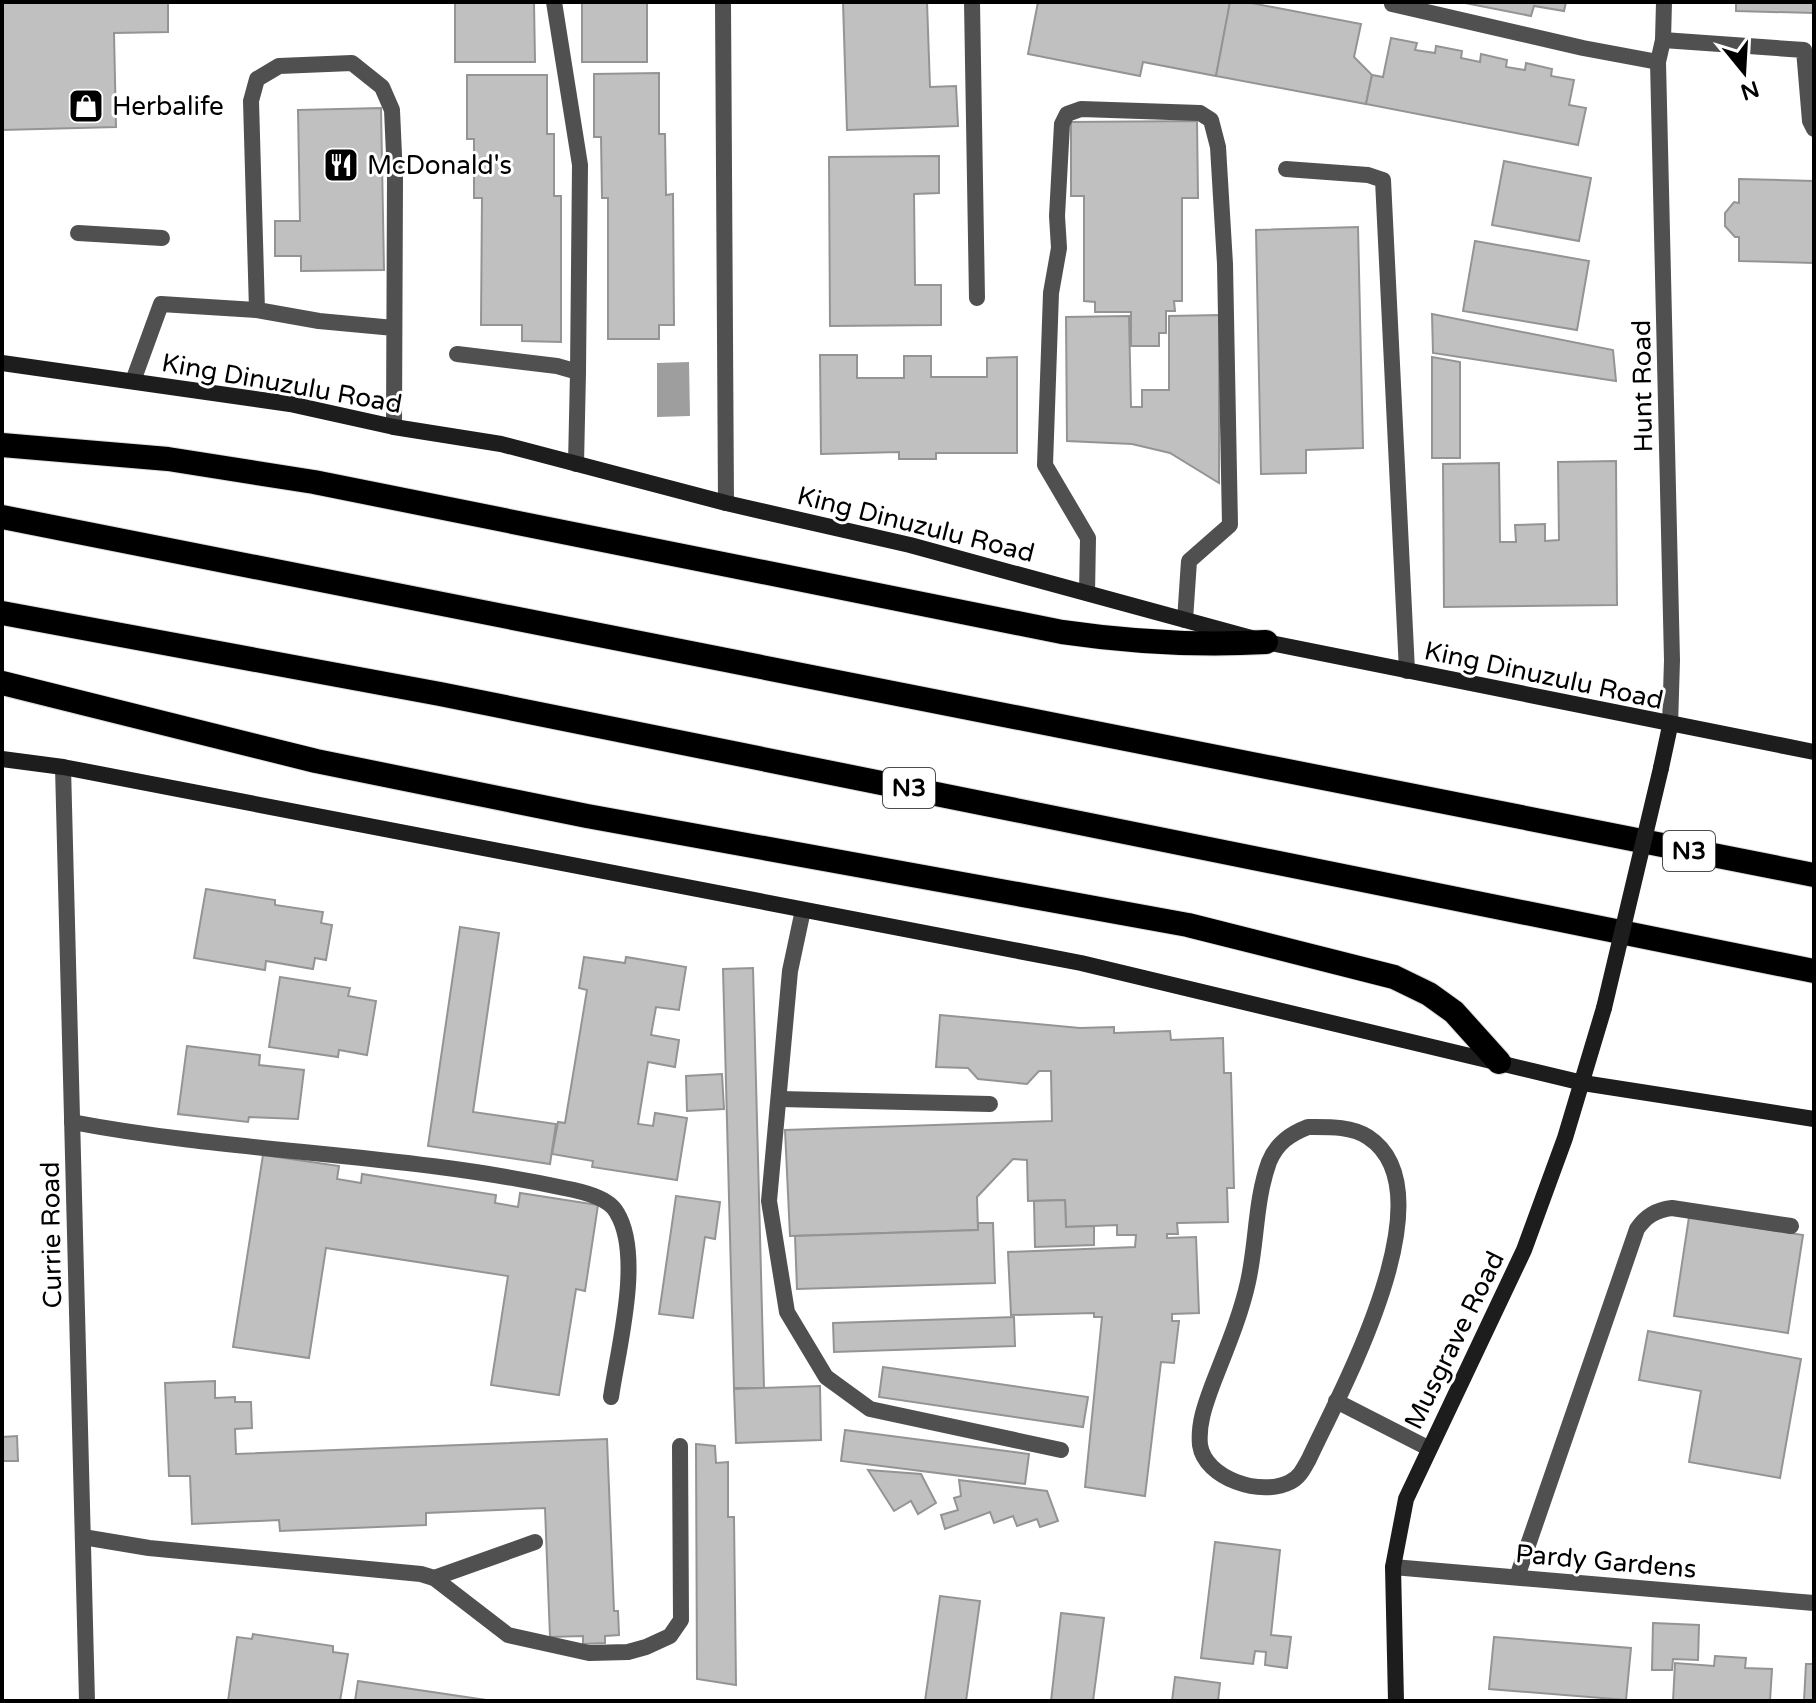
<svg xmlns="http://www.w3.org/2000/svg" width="1816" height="1703" font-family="'Varela Round',sans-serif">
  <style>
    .water { fill: #9e9e9e }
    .building { fill: #c0c0c0; stroke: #949494; stroke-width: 2 }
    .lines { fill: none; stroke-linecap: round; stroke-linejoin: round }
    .highway-casing { stroke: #dbdbdb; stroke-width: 26 }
    .lane { stroke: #505050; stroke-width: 16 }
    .street { stroke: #505050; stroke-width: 16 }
    .secondary { stroke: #1d1d1d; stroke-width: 16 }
    .highway { stroke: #000; stroke-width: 24 }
    .secondary-bridge { stroke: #1d1d1d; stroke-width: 16 }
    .labels { text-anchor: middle; stroke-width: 6; stroke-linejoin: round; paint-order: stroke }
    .shield { fill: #fff; stroke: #4c4c4c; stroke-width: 2 }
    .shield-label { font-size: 24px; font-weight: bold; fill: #000 }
    .poi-label { font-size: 26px; fill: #000; stroke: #fff; text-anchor: start }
    .street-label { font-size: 26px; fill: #000; stroke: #fff }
  </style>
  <rect width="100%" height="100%" fill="#fff"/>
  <!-- water -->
  <polygon class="water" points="689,362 690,416 657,417 657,363"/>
  <!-- building -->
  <g class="building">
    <polygon points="2,2 168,2 168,32 114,33 116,127 2,130"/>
    <polygon points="447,2 534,2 535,62 455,62 455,3"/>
    <rect x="582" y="2" width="65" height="60"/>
    <polygon points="843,2 927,2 930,87 956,86 958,126 847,130"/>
    <polygon points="1038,2 1230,3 1216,76 1143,62 1140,76 1028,54"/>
    <polygon points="1246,2 1361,24 1354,57 1372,75 1366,104 1216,76 1230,2"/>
    <polygon points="1460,2 1566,2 1564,11 1534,6 1531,16"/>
    <polygon points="1736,2 1814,2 1814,13 1736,11"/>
    <polygon points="1391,38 1417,43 1415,50 1435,53 1436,46 1462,51 1461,58 1480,62 1481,54 1507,60 1506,67 1525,70 1526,63 1552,69 1551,76 1574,80 1569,105 1586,108 1578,145 1366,104 1372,75 1383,77"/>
    <polygon points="659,73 659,134 665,134 666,195 673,194 674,325 659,325 659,339 608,339 608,198 602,198 601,137 594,137 594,74"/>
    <polygon points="467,75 547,75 547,134 554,134 554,196 561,196 561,342 522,341 522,325 481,325 482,198 474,198 474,139 467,139"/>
    <polygon points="381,108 384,270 301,271 301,256 275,256 275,221 300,221 298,110"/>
    <polygon points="1197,121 1198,198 1182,198 1182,301 1174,301 1175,311 1166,311 1166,333 1159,333 1159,346 1131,346 1131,312 1095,312 1095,302 1084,301 1084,196 1071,196 1071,122"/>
    <polygon points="939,156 939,193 914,194 915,285 941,285 941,325 830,326 829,157"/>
    <polygon points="1504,161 1591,178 1579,241 1492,225"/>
    <polygon points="1739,179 1814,181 1814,263 1739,261 1739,237 1735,237 1725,226 1725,213 1734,202 1739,203"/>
    <polygon points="1358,227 1363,448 1306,450 1306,473 1261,474 1256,230"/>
    <polygon points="1475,241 1589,261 1577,330 1463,311"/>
    <polygon points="1432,314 1613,350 1616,381 1433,353"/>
    <polygon points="1219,315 1219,483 1170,453 1132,444 1067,441 1066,317 1129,316 1131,407 1142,407 1142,390 1169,390 1169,316"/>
    <polygon points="820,355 857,355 857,378 904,378 904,356 931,356 931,377 987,377 987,358 1017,357 1017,453 936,453 936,459 899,459 899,452 821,454"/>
    <polygon points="1432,357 1460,362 1460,458 1432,458"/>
    <polygon points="1616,461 1617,605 1444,607 1443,464 1499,463 1500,542 1516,542 1515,525 1545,524 1545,541 1559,540 1558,462"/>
    <polygon points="206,889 275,900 275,905 323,912 321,923 332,925 326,960 315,958 313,969 266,961 265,970 194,958"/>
    <polygon points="460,927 499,933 473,1112 556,1124 550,1164 428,1146"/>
    <polygon points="584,957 625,963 626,957 686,967 679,1010 656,1007 651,1035 679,1040 675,1067 648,1062 638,1124 653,1126 655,1113 687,1118 677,1180 592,1167 593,1161 552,1154 558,1122 565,1123 587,990 579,988"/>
    <polygon points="753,968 764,1388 734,1388 723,969"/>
    <polygon points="280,977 350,988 348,996 376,1001 367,1055 339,1050 338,1057 269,1047"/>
    <polygon points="940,1015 1080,1028 1114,1027 1114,1033 1170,1031 1171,1040 1223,1038 1224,1073 1231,1073 1234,1188 1227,1188 1228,1222 1177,1223 1178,1234 1167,1234 1167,1238 1196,1237 1199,1313 1172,1314 1172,1321 1179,1321 1174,1363 1161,1362 1145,1496 1085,1487 1102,1317 1094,1317 1094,1313 1011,1315 1008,1252 1135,1247 1136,1235 1117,1235 1117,1225 1066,1227 1065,1200 1028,1201 1027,1160 1013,1159 977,1197 978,1230 790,1236 785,1130 1052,1121 1051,1071 1039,1071 1027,1084 978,1079 968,1068 936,1067"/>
    <polygon points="187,1046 260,1055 259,1065 304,1070 298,1119 249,1117 248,1122 178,1114"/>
    <polygon points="722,1074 724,1109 687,1111 686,1076"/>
    <polygon points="263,1155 339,1166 337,1179 361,1183 362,1174 496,1195 495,1203 518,1207 520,1193 598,1205 585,1291 576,1289 559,1395 491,1385 508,1276 326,1248 309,1358 233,1347"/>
    <polygon points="676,1196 720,1202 715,1239 705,1237 693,1318 659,1314"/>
    <polygon points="1065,1200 1066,1227 1094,1226 1094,1245 1035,1247 1034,1201"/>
    <polygon points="1689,1217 1803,1235 1788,1333 1674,1316"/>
    <polygon points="978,1223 993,1223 995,1283 797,1289 795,1236 978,1230"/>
    <polygon points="1014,1317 1015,1346 834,1352 833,1323"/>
    <polygon points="1648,1331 1801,1359 1780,1478 1689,1462 1701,1391 1639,1380"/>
    <polygon points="883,1367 1088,1397 1083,1427 879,1397"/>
    <polygon points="215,1381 215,1398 235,1397 235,1402 251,1402 252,1428 235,1429 236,1454 607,1439 614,1611 618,1611 619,1635 605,1636 605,1643 583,1644 583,1636 550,1637 545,1508 426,1513 426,1525 280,1531 279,1520 192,1524 190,1476 169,1476 165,1383"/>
    <polygon points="820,1386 821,1440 736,1443 734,1389"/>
    <polygon points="845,1430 1029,1454 1025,1484 841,1461"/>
    <polygon points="17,1436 18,1461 2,1461 2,1437"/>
    <polygon points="696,1444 715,1446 716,1463 728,1462 728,1517 734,1517 736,1685 697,1679"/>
    <polygon points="868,1470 921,1474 936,1503 918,1514 911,1501 894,1511"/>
    <polygon points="959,1480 1047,1491 1058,1521 1040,1527 1037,1519 1017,1526 1013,1516 994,1523 990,1512 945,1529 941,1515 958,1510 954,1498 961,1496"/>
    <polygon points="1215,1542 1280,1550 1271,1635 1291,1637 1287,1668 1265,1665 1266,1652 1255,1651 1253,1664 1201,1658"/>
    <polygon points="940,1596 980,1601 966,1701 925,1701"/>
    <polygon points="1061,1613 1104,1618 1093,1701 1051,1701"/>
    <polygon points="1653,1623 1699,1625 1698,1660 1673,1659 1672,1670 1652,1670"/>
    <polygon points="253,1634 333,1646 333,1652 348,1654 340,1701 228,1701 237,1637 252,1639"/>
    <polygon points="1494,1637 1631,1648 1626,1700 1489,1689"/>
    <polygon points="1715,1656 1746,1658 1745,1668 1772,1669 1770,1701 1673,1701 1675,1663 1714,1666"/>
    <polygon points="1806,1664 1814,1664 1814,1701 1804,1701"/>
    <polygon points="1175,1677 1220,1683 1218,1701 1172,1701"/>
    <polygon points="358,1681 493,1701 355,1701"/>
  </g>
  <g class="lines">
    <defs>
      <g id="highway">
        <path d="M2,445l166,14 146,23 748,150c69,10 134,14 204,10"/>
        <polyline points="2,517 1814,875"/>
        <polyline points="2,613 440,694 1814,971"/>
        <polyline points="2,683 316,761 587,816 1188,925 1394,977 1429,994 1454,1012 1499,1062"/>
      </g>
    </defs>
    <!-- highway casing -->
    <use href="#highway" class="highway-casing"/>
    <!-- lane -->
    <g class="lane">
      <polyline points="554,2 580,165 578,372"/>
      <polyline points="972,2 977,298"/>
      <polyline points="1392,4 1583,48 1658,62"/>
      <polyline points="1663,40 1804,50 1810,121 1814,129"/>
      <polyline points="1286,169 1368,175 1383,180 1407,671"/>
      <polyline points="78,233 162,238"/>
      <polyline points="457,354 557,366 578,372 576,464"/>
      <polyline points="133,381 161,304 257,310"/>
      <polyline points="394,427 395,177 392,110 382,87 352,63 279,66 257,79 251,101 257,310 319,321 394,328"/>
      <polyline points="1087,593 1088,538 1045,465 1051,293 1059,248 1057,216 1062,124 1067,114 1081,109 1200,113 1211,120 1218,147 1225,264 1230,525 1189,561 1185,620"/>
      <polyline points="803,910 790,971 769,1201 787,1312 826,1377 870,1409 1061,1450"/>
      <polyline points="780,1099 990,1104"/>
      <path d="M72,1122c163,31 330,31 492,66 16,3 45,9 53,25 26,43 1,136 -6,184"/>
      <path d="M1308,1127c20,0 43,-1 60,10 84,55 -29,257 -59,322 -5,9 -9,18 -19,23 -28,15 -85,-3 -90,-37 -2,-21 5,-40 12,-59 13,-34 28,-68 36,-104 9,-40 7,-81 21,-120 8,-19 21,-28 39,-35z"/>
      <polyline points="1336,1401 1428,1448"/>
      <polyline points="83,1537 149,1548 421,1574 434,1578 508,1635 589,1653 628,1652 646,1647 670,1636 681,1620 680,1446"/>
      <path d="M1517,1577l120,-348c9,-13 19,-19 35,-21l119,18"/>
      <polyline points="434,1578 535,1542"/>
    </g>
    <!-- street -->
    <g class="street">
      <polyline points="723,2 726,503"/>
      <polyline points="1664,2 1663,40 1658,62 1672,660 1670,726"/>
      <polyline points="63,767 87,1701"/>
      <polyline points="1393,1567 1814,1603"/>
    </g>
    <!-- secondary -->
    <g class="secondary">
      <polyline points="2,363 290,404 394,427 501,444 726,503 910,545 1266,642 1814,752"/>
      <polyline points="2,759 63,767 1081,963 1583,1083 1814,1119"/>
      <polyline points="1661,768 1670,726"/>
      <polyline points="1396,1701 1393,1567 1406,1499 1524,1250 1565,1138 1604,1008"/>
    </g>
    <!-- highway -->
    <use href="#highway" class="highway"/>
    <!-- secondary-bridge -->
    <polyline class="secondary-bridge" points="1604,1008 1661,768"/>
  </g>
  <!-- icons -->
  <defs>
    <symbol id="shop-square" viewBox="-11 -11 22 22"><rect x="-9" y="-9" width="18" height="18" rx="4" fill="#000" stroke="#fff"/><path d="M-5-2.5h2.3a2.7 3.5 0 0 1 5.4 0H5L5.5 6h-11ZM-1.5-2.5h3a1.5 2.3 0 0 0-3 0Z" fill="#fff"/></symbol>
    <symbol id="restaurant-square" viewBox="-11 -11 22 22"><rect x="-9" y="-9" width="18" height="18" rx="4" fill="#000" stroke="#fff"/><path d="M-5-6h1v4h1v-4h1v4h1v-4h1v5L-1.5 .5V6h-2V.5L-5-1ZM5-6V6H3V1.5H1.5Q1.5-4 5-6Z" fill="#fff"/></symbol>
  </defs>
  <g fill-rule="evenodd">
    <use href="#shop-square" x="66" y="86" width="40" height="40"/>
    <use href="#restaurant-square" x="321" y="145" width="40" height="40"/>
  </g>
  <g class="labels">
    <!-- shield labels -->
    <g class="shield">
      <rect x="883" y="768" width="52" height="40" rx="6"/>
      <rect x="1663" y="831" width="52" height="40" rx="6"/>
    </g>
    <g class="shield-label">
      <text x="909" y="796">N3</text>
      <text x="1689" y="859">N3</text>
    </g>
    <!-- poi labels -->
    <g class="poi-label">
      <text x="112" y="115">Herbalife</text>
      <text x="367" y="174">McDonald's</text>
    </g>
    <!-- street labels -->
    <g class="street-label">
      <text transform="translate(282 383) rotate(10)" y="9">King Dinuzulu Road</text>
      <text transform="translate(1642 386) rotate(-91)" y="9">Hunt Road</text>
      <text transform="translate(916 524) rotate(14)" y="9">King Dinuzulu Road</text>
      <text transform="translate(1544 675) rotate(12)" y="9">King Dinuzulu Road</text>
      <text transform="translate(51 1235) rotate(-91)" y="9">Currie Road</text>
      <text transform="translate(1454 1340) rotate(-64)" y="9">Musgrave Road</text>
      <text transform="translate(1606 1561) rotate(5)" y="9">Pardy Gardens</text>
    </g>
  </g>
  <!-- border -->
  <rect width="1816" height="1703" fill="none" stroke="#000000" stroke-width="8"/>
  <!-- north arrow -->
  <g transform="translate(1744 72) rotate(162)" stroke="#ffffff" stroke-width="6" paint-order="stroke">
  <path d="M0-6L14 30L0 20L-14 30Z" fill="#000000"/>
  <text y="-12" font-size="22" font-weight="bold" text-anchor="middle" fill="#000000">N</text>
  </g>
</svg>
